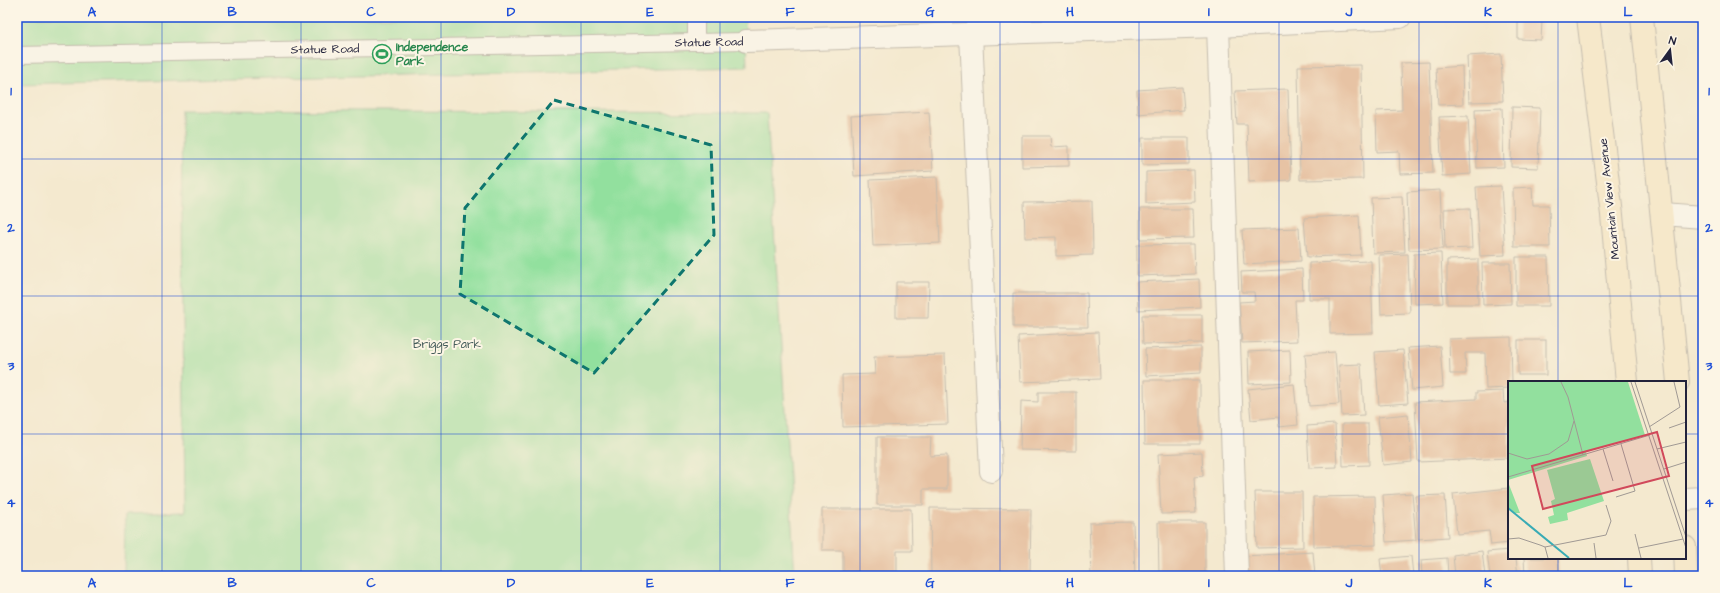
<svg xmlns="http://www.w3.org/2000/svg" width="1720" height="593" font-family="'Architects Daughter',sans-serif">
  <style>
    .green { fill: #92e09e; stroke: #5a816c }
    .building { fill: #d8956f }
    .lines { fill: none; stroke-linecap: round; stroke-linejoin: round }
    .service-casing { stroke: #8b8685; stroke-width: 18 }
    .minor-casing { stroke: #8b8685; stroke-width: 24 }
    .secondary-casing { stroke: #8b8685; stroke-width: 24 }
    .service { stroke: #fff; stroke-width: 16 }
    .minor { stroke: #fff; stroke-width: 22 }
    .secondary { stroke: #f9e7c3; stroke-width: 22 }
    .marked { fill: none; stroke: #0f766e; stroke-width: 3; stroke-dasharray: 8 5; stroke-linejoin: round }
    .grid { fill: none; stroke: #1d4ed8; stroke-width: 1; stroke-opacity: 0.55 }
    .labels { text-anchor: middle; stroke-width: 4; stroke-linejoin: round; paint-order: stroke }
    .street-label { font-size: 12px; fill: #22223b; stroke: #fcf5e5 }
    .leisure-label { font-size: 12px; font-weight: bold; fill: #27864d; stroke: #fcf5e5; text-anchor: start }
    .park-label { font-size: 12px; fill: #445b59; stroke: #fcf5e5 }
    .inset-river { fill: none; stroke: #39abb5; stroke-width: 2 }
    .inset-road { fill: none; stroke: #a09994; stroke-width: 1 }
    .view { fill: #d1495b; fill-opacity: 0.15; stroke: #d1495b; stroke-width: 2 }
    .inset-edge { fill: none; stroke: #22223b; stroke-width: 2 }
    .neatline { fill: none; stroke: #1d4ed8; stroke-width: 1.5 }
    .grid-label { font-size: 13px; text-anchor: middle; font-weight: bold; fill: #1d4ed8 }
  </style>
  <rect width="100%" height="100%" fill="#fcf5e5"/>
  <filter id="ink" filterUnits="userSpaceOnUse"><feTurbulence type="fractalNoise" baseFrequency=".025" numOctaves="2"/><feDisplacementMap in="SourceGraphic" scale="8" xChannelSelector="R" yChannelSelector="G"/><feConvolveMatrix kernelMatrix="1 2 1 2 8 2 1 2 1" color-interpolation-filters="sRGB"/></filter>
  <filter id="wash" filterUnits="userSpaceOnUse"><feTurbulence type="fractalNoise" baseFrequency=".012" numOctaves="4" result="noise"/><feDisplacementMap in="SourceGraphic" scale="16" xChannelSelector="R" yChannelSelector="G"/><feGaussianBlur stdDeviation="0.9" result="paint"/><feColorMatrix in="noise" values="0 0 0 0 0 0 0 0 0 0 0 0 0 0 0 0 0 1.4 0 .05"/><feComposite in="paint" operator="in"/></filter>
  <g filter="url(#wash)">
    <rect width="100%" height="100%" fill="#f4e9cf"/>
    <!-- green -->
    <g class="green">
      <polygon points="17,17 745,17 747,67 17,84"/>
      <polygon points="181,110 767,113 795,576 124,576 125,514 185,512"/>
    </g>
    <g id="blocks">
      <!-- building -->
      <g class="building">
        <polygon points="1518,20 1542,21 1541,40 1518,39"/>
        <polygon points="1501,54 1503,101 1469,102 1467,56"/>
        <polygon points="1429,62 1433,173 1400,174 1399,151 1377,152 1376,111 1402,110 1401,63"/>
        <polygon points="1361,65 1363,179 1300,180 1298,66"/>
        <polygon points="1462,66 1463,104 1438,105 1436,68"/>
        <polygon points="1182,87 1184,110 1138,114 1137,90"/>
        <polygon points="1288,89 1291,180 1249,182 1247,124 1237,124 1235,91"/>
        <polygon points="1512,107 1540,108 1538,168 1511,167"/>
        <polygon points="1502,108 1504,167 1477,168 1475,109"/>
        <polygon points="929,112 933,171 854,176 851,116"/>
        <polygon points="1468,116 1471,174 1442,176 1439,117"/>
        <polygon points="1022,136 1050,136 1051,147 1069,146 1069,166 1022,167"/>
        <polygon points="1142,138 1189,138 1189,164 1142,165"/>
        <polygon points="1194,170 1195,202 1146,204 1146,172"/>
        <polygon points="937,177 940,243 873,246 870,180"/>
        <polygon points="1501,186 1505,255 1480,256 1476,187"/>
        <polygon points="1532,187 1533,205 1549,205 1550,247 1514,247 1513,188"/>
        <polygon points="1440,190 1443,249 1409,250 1407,192"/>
        <polygon points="1402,197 1405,252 1373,253 1371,198"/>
        <polygon points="1092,201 1093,255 1056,256 1056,237 1025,238 1024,202"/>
        <polygon points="1470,208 1472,248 1445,249 1444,209"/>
        <polygon points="1140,209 1193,209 1194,238 1140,239"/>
        <polygon points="1359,215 1361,255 1307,257 1304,218"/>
        <polygon points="1299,228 1301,261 1244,264 1242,230"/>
        <polygon points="1194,244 1195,274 1137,276 1137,245"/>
        <polygon points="1441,253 1443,303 1415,304 1414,254"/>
        <polygon points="1408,254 1410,313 1381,314 1379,255"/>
        <polygon points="1516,257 1548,257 1549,306 1516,306"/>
        <polygon points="1478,259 1478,304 1447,304 1447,260"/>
        <polygon points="1371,261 1373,333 1330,334 1330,299 1309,299 1309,263"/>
        <polygon points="1482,263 1510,263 1511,304 1483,305"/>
        <polygon points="1302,269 1303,300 1295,300 1297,341 1242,343 1239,302 1255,301 1254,292 1242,292 1241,272"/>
        <polygon points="1199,279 1200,307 1138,310 1137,282"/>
        <polygon points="896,282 929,282 928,318 896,318"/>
        <polygon points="1013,293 1087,293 1088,327 1013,327"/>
        <polygon points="1142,315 1202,315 1202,343 1143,344"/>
        <polygon points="1098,332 1100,379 1020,382 1018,336"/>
        <polygon points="1511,337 1512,382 1509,382 1509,388 1486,389 1485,353 1465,353 1466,374 1450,374 1449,339"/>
        <rect x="1518" y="340" width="28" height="35"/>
        <polygon points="1440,346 1443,387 1412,390 1408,348"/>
        <polygon points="1201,347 1201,373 1146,376 1145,349"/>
        <polygon points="1290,350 1291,382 1249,384 1248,352"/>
        <polygon points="1403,350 1408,403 1379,405 1375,352"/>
        <polygon points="1335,352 1339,404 1309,406 1305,354"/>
        <polygon points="945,355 948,424 843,427 842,375 875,374 874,357"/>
        <polygon points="1361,364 1364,415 1342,416 1339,365"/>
        <polygon points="1144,380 1200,380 1200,444 1145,444"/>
        <polygon points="1294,384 1298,425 1279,427 1278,417 1251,420 1248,389"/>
        <polygon points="1503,391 1504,403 1509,402 1509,458 1418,462 1415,402 1476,399 1476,392"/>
        <polygon points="1038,392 1076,392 1076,451 1020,450 1021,401 1038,402"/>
        <polygon points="1408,414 1412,462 1383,465 1378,417"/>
        <polygon points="1335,424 1337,467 1309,468 1307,426"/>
        <polygon points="1342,424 1368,424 1369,465 1343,466"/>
        <polygon points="877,437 931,437 930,456 947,455 947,489 923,489 923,505 877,505"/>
        <polygon points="1202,452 1203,476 1194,477 1196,513 1161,514 1158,454"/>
        <polygon points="1509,488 1509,543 1491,545 1489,531 1457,534 1453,494"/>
        <polygon points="1255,492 1302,492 1303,547 1257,548"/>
        <polygon points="1412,493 1416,540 1386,542 1383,495"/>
        <polygon points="1445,495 1448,537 1418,539 1416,496"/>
        <polygon points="1375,496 1376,545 1314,547 1313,497"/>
        <polygon points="930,508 1031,509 1030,576 931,576"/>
        <polygon points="822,509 911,509 912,551 897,551 897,576 843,576 843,550 822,550"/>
        <polygon points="1133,522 1135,576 1091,576 1089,523"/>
        <polygon points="1158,522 1205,522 1205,576 1159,576"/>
        <polygon points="1509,550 1509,558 1516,558 1518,576 1490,576 1487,552"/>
        <polygon points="1482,551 1485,576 1455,576 1453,555"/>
        <polygon points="1313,552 1315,576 1245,576 1244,556"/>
        <polygon points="1411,556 1413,576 1382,576 1380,559"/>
        <polygon points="1447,558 1448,576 1422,576 1421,560"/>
        <polygon points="1524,558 1558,558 1559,576 1525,576"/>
      </g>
    </g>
  </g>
  <g filter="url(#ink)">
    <use href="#blocks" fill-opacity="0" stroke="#8b8685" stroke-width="1"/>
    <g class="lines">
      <defs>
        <g id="service">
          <polyline points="696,17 696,42"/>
          <polyline points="17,55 746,41"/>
        </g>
        <g id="minor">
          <polyline points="1218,26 1237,576"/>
          <polyline points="971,34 991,471"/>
          <polyline points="746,41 1218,26 1400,17"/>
          <polyline points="1663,214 1703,217"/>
          <polyline points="1685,499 1703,498"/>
        </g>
        <g id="secondary">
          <polyline points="1588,17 1612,215 1627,382"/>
          <polyline points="1642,17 1678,382"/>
          <polyline points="1685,547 1686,576"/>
          <polyline points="1639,558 1640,576"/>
        </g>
      </defs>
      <!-- service casing -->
      <use href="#service" class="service-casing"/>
      <!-- minor casing -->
      <use href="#minor" class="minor-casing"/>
      <!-- secondary casing -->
      <use href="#secondary" class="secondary-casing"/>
      <!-- service -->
      <use href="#service" class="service"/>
      <!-- minor -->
      <use href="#minor" class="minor"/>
      <!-- secondary -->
      <use href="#secondary" class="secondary"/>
    </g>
  </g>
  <!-- marked area -->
  <path d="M0 0H1720V593H0ZM554,100l157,45 3,90 -120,138 -134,-79 5,-86z" fill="#f4e9cf" fill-opacity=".55" fill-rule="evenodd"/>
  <path class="marked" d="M554,100l157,45 3,90 -120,138 -134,-79 5,-86z"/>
  <!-- grid -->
  <path class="grid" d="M162,17v559M301,17v559M441,17v559M581,17v559M720,17v559M860,17v559M1000,17v559M1139,17v559M1279,17v559M1419,17v559M1558,17v365M17,159h1686M17,296h1686M17,434h1492M1685,434h18M1558,558v18"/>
  <!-- icons -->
  <defs>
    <symbol id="stadium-ring" viewBox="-11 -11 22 22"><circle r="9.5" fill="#fcf5e5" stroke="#2e9e5b" stroke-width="1.5"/><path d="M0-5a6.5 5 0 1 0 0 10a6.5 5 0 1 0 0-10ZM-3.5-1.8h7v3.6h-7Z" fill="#2e9e5b"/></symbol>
  </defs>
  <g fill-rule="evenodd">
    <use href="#stadium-ring" x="371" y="43" width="22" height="22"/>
  </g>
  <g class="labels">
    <!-- street labels -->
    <g class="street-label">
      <text transform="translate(709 42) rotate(-1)" y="4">Statue Road</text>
      <text transform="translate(325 49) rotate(-1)" y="4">Statue Road</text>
      <text transform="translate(1609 199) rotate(-96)" y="4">Mountain View Avenue</text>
    </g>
    <!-- leisure labels -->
    <g class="leisure-label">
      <text x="396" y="51">Independence<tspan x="396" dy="14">Park</tspan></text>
    </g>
    <!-- park labels -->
    <g class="park-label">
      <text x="447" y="348">Briggs Park</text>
    </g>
  </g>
  <!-- overview -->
  <g transform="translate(1508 381)">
    <rect width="178" height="178" fill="#f4e9cf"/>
    <path d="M0,1h120l17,53 -59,17 1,4 -79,24zM82,78l14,42 -37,12 1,7 -18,4 -2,-7 6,-2 -3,-14 4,-2 -8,-29zM0,101l12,31h-5l-7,-6z" fill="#92e09e"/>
    <path class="inset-river" d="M0,127l61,50"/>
    <path class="inset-road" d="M53,1l7,15 15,58M123,1l55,166M127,1l51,155M141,46l31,-20 -6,-25M161,47l17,-6M95,68l10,32M149,68l29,-7M0,72l19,6 22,-5 19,-13 6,-20M156,88l22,-7M0,96l142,-42M108,116l19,-6 -14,-47M127,153l6,24M0,158l11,-1 21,7 5,2 3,11M86,162l2,15M37,166l61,-12 5,-14 -5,-16M131,167l44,-9"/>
    <path class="view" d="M149,51l12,44 -126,33 -11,-43z"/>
    <rect width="178" height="178" class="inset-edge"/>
  </g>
  <!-- margin -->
  <rect width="1720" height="593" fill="none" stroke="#fcf5e5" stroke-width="44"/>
  <!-- north arrow -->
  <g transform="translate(1670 50) rotate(15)" stroke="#fcf5e5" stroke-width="3" paint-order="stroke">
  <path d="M0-3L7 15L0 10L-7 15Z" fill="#22223b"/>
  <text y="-6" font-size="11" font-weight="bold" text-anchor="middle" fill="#22223b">N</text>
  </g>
  <rect x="22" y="22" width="1676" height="549" class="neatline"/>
  <g class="grid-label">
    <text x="92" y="16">A</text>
    <text x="232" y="16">B</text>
    <text x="371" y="16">C</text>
    <text x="511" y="16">D</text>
    <text x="650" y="16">E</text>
    <text x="790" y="16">F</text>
    <text x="930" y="16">G</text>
    <text x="1070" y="16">H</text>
    <text x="1209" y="16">I</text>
    <text x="1349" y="16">J</text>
    <text x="1488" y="16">K</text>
    <text x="1628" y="16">L</text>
    <text x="11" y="95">1</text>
    <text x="1709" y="95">1</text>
    <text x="11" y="232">2</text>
    <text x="1709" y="232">2</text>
    <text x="11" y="370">3</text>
    <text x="1709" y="370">3</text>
    <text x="11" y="507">4</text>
    <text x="1709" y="507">4</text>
    <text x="92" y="587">A</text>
    <text x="232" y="587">B</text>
    <text x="371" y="587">C</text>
    <text x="511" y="587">D</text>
    <text x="650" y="587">E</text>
    <text x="790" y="587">F</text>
    <text x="930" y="587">G</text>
    <text x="1070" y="587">H</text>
    <text x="1209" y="587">I</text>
    <text x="1349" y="587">J</text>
    <text x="1488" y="587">K</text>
    <text x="1628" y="587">L</text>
  </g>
</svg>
